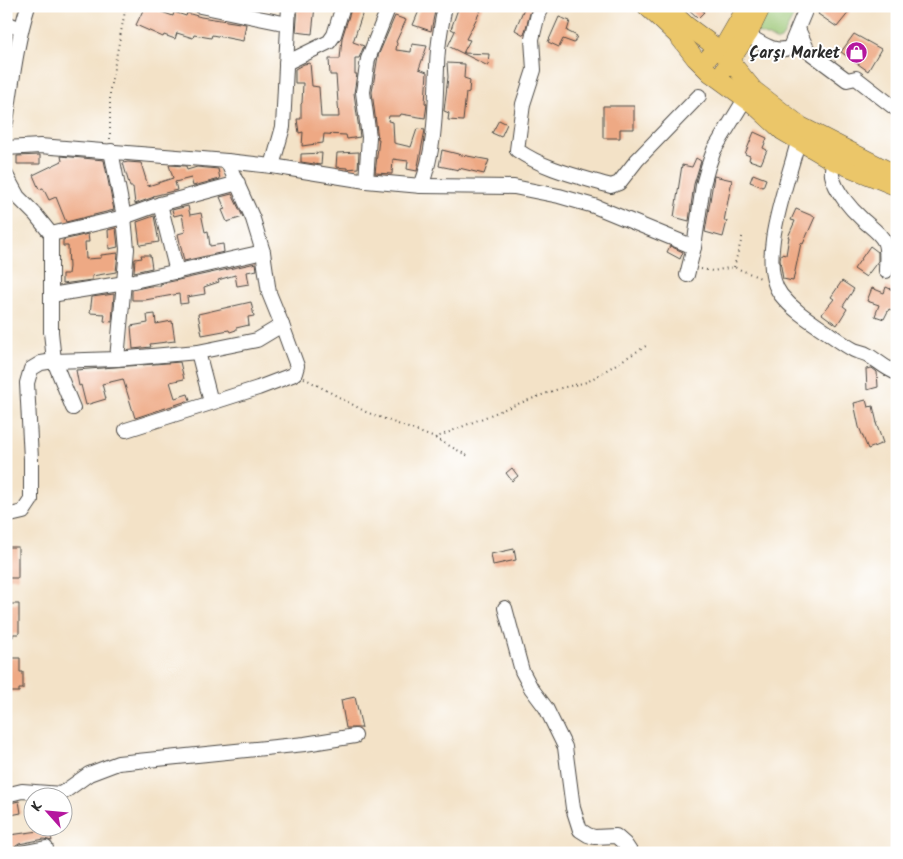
<svg xmlns="http://www.w3.org/2000/svg" width="903" height="859" font-family="Kalam,sans-serif">
  <style>
    .green { fill: #98c471; stroke: #62784e }
    .building { fill: #eea984 }
    .lines { fill: none; stroke-linecap: round; stroke-linejoin: round }
    .minor-casing { stroke: #494642; stroke-width: 16 }
    .major-casing { stroke: #494642; stroke-width: 19 }
    .path { stroke: #494642; stroke-width: 2; stroke-dasharray: 1 4; stroke-linecap: butt }
    .minor { stroke: #fff; stroke-width: 14 }
    .major { stroke: #ebc669; stroke-width: 18 }
    .labels { text-anchor: middle; stroke-width: 4; stroke-linejoin: round; paint-order: stroke }
    .poi-label { font-size: 16px; font-weight: bold; fill: #2b2b2b; stroke: #fff; text-anchor: end }
  </style>
  <rect width="100%" height="100%" fill="#fff"/>
  <filter id="ink" filterUnits="userSpaceOnUse"><feTurbulence type="fractalNoise" baseFrequency=".02" numOctaves="2"/><feDisplacementMap in="SourceGraphic" scale="10" xChannelSelector="R" yChannelSelector="G"/><feConvolveMatrix kernelMatrix="1 2 1 2 8 2 1 2 1" color-interpolation-filters="sRGB"/></filter>
  <filter id="wash" filterUnits="userSpaceOnUse"><feTurbulence type="fractalNoise" baseFrequency=".0096" numOctaves="4" result="noise"/><feDisplacementMap in="SourceGraphic" scale="20" xChannelSelector="R" yChannelSelector="G"/><feGaussianBlur stdDeviation="1.12" result="paint"/><feColorMatrix in="noise" values="0 0 0 0 0 0 0 0 0 0 0 0 0 0 0 0 0 1.4 0 .05"/><feComposite in="paint" operator="in"/></filter>
  <g filter="url(#wash)">
    <rect width="100%" height="100%" fill="#f3e2c7"/>
    <!-- green -->
    <polygon class="green" points="768,6 799,6 781,40 778,41 756,32"/>
    <g id="blocks">
      <!-- building -->
      <g class="building">
        <polygon points="145,6 173,16 174,12 186,16 187,13 201,17 246,24 243,41 212,35 211,38 194,35 193,38 177,33 175,39 164,35 163,37 136,25"/>
        <polygon points="298,6 315,6 312,34 296,32"/>
        <polygon points="352,6 359,6 364,9 353,42 364,46 359,58 355,58 355,74 357,74 354,93 360,137 347,139 346,135 324,134 323,143 302,146 303,132 299,133 297,119 301,119 301,104 302,103 303,83 295,83 295,69 304,64 310,63 312,86 319,87 321,117 339,117 336,75 330,75 329,59 340,59 342,38"/>
        <polygon points="421,6 436,6 431,31 413,25"/>
        <polygon points="459,6 483,6 466,39 470,40 463,53 489,54 488,66 448,46 455,31 451,29"/>
        <polygon points="525,6 532,6 524,35 515,30"/>
        <polygon points="685,6 697,6 704,12 698,18"/>
        <polygon points="823,6 854,6 837,27 818,14"/>
        <polygon points="395,16 406,20 396,42 397,43 396,50 411,52 412,44 427,46 419,69 427,72 425,103 427,104 425,118 401,114 400,116 389,116 388,121 393,122 394,143 411,147 417,129 425,130 417,171 407,169 408,161 393,159 392,174 375,173 379,139 378,139 372,92 378,56"/>
        <polygon points="559,17 570,21 567,31 577,36 574,43 563,39 559,47 548,42"/>
        <polygon points="854,34 881,49 868,71 841,52"/>
        <polygon points="447,63 465,64 464,78 470,80 469,92 466,93 463,121 448,120 449,113 444,111 448,77"/>
        <polygon points="603,106 634,106 634,129 620,129 620,138 603,138"/>
        <polygon points="499,120 507,124 501,137 492,133"/>
        <polygon points="754,132 767,138 763,148 767,150 761,164 749,160 750,156 745,154"/>
        <polygon points="442,150 462,155 489,160 484,174 459,168 459,170 439,166"/>
        <polygon points="359,152 358,168 347,169 347,168 336,167 337,153"/>
        <polygon points="322,153 321,165 301,162 301,154"/>
        <polygon points="40,155 40,164 17,164 17,156"/>
        <polygon points="61,156 104,160 114,210 66,222 56,197 49,200 43,188 39,189 33,175 62,161"/>
        <polygon points="696,158 701,161 694,184 689,221 674,217 682,165 692,167"/>
        <polygon points="128,162 141,163 148,186 173,178 169,165 186,166 187,170 197,167 218,169 220,179 193,186 191,178 175,182 177,190 153,196 154,197 135,204 133,187 130,187 123,163"/>
        <polygon points="753,174 766,179 763,187 750,182"/>
        <polygon points="714,176 732,180 724,221 727,221 723,237 705,232"/>
        <polygon points="232,194 243,217 227,222 222,210 225,209 220,197"/>
        <polygon points="188,206 190,215 201,213 205,232 208,231 210,246 223,244 224,252 184,261 178,234 185,232 182,214 174,216 172,210"/>
        <polygon points="796,209 815,217 803,244 801,243 793,281 783,279 780,260 781,254 786,255 789,237 788,237 795,221 791,220"/>
        <polygon points="154,216 159,242 140,245 137,222"/>
        <polygon points="116,228 118,247 109,249 108,230"/>
        <polygon points="88,234 89,242 85,242 86,259 101,258 101,255 118,253 116,272 92,276 92,280 62,284 62,274 68,274 69,267 68,246 63,246 63,240"/>
        <polygon points="670,246 683,252 680,259 667,252"/>
        <polygon points="870,246 878,252 878,261 866,277 854,269"/>
        <polygon points="141,255 150,255 152,268 134,272 135,259 142,258"/>
        <polygon points="256,263 257,270 247,272 249,284 237,286 235,275 218,280 219,282 204,287 205,294 187,297 188,303 180,304 179,294 145,300 132,300 132,290 150,286 161,286 160,284"/>
        <polygon points="842,281 854,289 843,306 847,309 837,325 822,314 834,299 831,297"/>
        <polygon points="886,287 897,292 897,299 893,311 889,309 884,319 875,316 879,305 867,301 872,288 884,293"/>
        <polygon points="114,294 112,322 104,321 105,314 90,313 92,297"/>
        <polygon points="251,302 254,316 248,317 249,325 236,328 236,330 230,332 229,330 202,335 198,314"/>
        <polygon points="155,314 156,324 172,321 175,341 150,344 151,347 133,349 131,326 148,323 147,315"/>
        <polygon points="180,362 184,379 170,382 175,398 188,394 190,400 135,418 123,379 102,384 106,399 86,405 81,385 79,386 76,370"/>
        <polygon points="872,368 877,372 878,387 867,390 866,369"/>
        <polygon points="866,400 868,407 873,406 877,423 876,423 883,443 868,449 859,427 854,403"/>
        <polygon points="512,468 518,476 512,481 506,473"/>
        <rect x="6" y="547" width="12" height="31"/>
        <polygon points="514,549 516,560 493,565 491,554"/>
        <polygon points="6,604 19,604 19,634 13,634 13,637 6,637"/>
        <polygon points="6,658 20,658 20,672 23,672 23,689 19,689 19,692 6,692"/>
        <polygon points="355,697 362,728 346,728 341,700"/>
        <polygon points="19,801 21,813 6,816 6,804"/>
        <polygon points="49,827 52,841 44,839 19,844 12,849 10,835 39,831 38,829"/>
      </g>
    </g>
  </g>
  <g filter="url(#ink)">
    <use href="#blocks" fill-opacity="0" stroke="#494642" stroke-width="1"/>
    <g class="lines">
      <defs>
        <g id="minor">
          <polyline points="200,6 288,24"/>
          <path d="M542,6l-4,8 -6,25 2,31 -11,34 -6,46c29,20 60,26 94,36l8,-3 18,-23 62,-64"/>
          <polyline points="6,23 21,29"/>
          <polyline points="798,29 808,51 847,80 856,78 896,109"/>
          <path d="M747,35c13,7 29,20 43,12l17,-41"/>
          <polyline points="286,63 329,42 334,35 343,6"/>
          <path d="M6,122c6,-39 10,-78 22,-116"/>
          <path d="M800,133c-8,40 -46,127 -19,162 12,15 28,25 44,36 9,6 19,14 29,19 4,2 9,2 14,5 10,6 18,14 29,18"/>
          <path d="M6,148l34,-2 187,15 45,5 94,15 55,5c15,-38 14,-78 16,-118 0,-21 4,-42 8,-62"/>
          <polyline points="111,151 124,217 127,249 117,359"/>
          <path d="M837,153c-3,7 -6,15 -5,22 3,16 19,34 30,44 7,7 17,13 22,22 4,8 2,21 2,30"/>
          <polyline points="272,166 283,127 289,6"/>
          <polyline points="6,175 18,197 35,214 51,234 51,332 54,361 73,408"/>
          <polyline points="366,181 369,137 363,92 368,59 389,6"/>
          <polyline points="421,186 514,187 559,196 594,206 694,247"/>
          <polyline points="160,204 177,272"/>
          <polyline points="51,234 124,217 160,204 238,183"/>
          <polyline points="687,275 694,247 703,185 708,167 714,150 745,99"/>
          <polyline points="51,295 125,283 263,252"/>
          <polyline points="198,352 211,402"/>
          <polyline points="126,430 258,388 292,375 295,373 297,366 282,325"/>
          <polyline points="6,516 23,512 31,500 31,459 27,383 31,369 41,363 54,361 117,359 198,352 257,340 282,325 269,293 263,252 253,219 227,161"/>
          <polyline points="505,608 522,671 531,688 546,708 565,747 573,808 580,830 588,835 594,837 616,836 625,844 631,853"/>
          <polyline points="6,795 22,791 61,794 89,774 118,763 305,744 355,736"/>
          <polyline points="21,853 46,848"/>
        </g>
        <g id="major">
          <polyline points="646,6 678,36 695,58 710,73 754,105 782,131 833,161 897,187"/>
          <polyline points="666,6 686,25 717,48 731,62 754,90 801,126 897,175"/>
          <polyline points="709,57 717,48 725,44 747,6"/>
          <polyline points="724,70 749,33 762,6"/>
        </g>
      </defs>
      <!-- minor casing -->
      <use href="#minor" class="minor-casing"/>
      <!-- major casing -->
      <use href="#major" class="major-casing"/>
      <!-- path -->
      <g class="path">
        <polyline points="720,6 727,13"/>
        <polyline points="110,139 110,89 126,6"/>
        <polyline points="734,267 743,234"/>
        <polyline points="701,269 713,271 734,267 763,279"/>
        <polyline points="304,378 366,412 435,438 470,457"/>
        <polyline points="435,438 507,408 561,388 587,382 646,346"/>
      </g>
      <!-- minor -->
      <use href="#minor" class="minor"/>
      <!-- major -->
      <use href="#major" class="major"/>
    </g>
  </g>
  <!-- icons -->
  <defs>
    <symbol id="shop-disc" viewBox="-11 -11 22 22"><circle r="9.5" fill="#b5179e" stroke="#fff"/><path d="M-5-2.5h2.3a2.7 3.5 0 0 1 5.4 0H5L5.5 6h-11ZM-1.5-2.5h3a1.5 2.3 0 0 0-3 0Z" fill="#fff"/></symbol>
  </defs>
  <g fill-rule="evenodd">
    <use href="#shop-disc" x="844" y="40" width="25" height="25"/>
  </g>
  <g class="labels">
    <!-- poi labels -->
    <g class="poi-label">
      <text x="840" y="58">Çarşı Market</text>
    </g>
  </g>
  <!-- margin -->
  <rect width="903" height="859" fill="none" stroke="#fff" stroke-width="25"/>
  <!-- north arrow -->
  <g transform="translate(48 812) rotate(297)"><circle r="24" fill="#ffffff" stroke="#aaaaaa"/>
  <path d="M0-4L9 19L0 12L-9 19Z" fill="#b5179e"/>
  <text y="-8" font-size="14" font-weight="bold" text-anchor="middle" fill="#2b2b2b">K</text>
  </g>
</svg>
